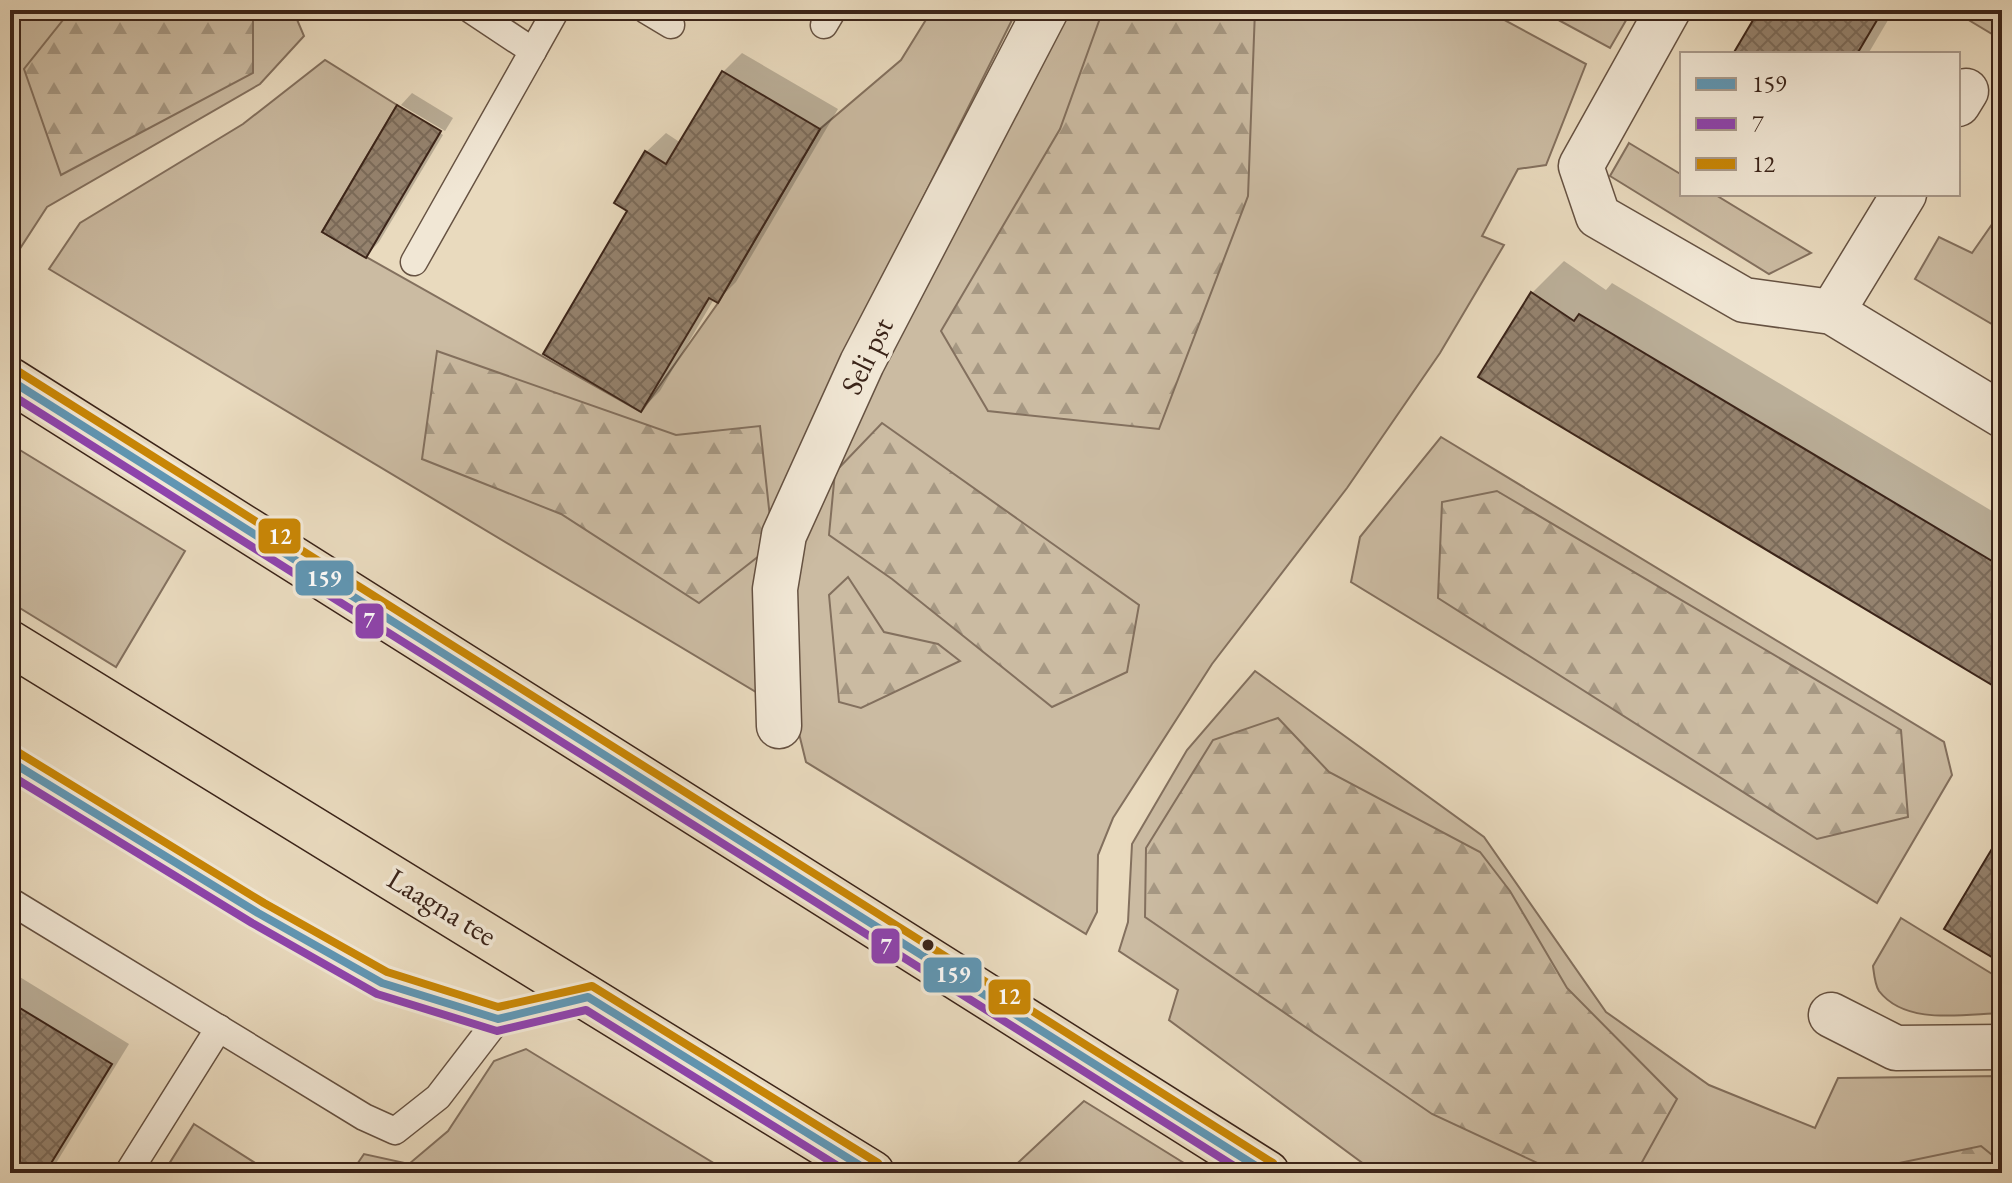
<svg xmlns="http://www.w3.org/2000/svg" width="2012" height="1183" font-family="'EB Garamond',serif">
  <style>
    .grass { fill: #cbbba2; stroke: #83705e; stroke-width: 2 }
    .forest { fill: url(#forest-firs); stroke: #83705e; stroke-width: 2 }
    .shadow { fill: #0003 }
    .building { fill: url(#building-cross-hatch); stroke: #3b2419; stroke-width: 2 }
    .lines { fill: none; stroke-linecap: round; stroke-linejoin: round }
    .lane-casing { stroke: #665242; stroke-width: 29 }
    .street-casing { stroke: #665242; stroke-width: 47 }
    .primary-casing { stroke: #3b2419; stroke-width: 47 }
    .lane { stroke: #f1e7d5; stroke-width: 26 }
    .street { stroke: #f1e7d5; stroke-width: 44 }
    .primary { stroke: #e9dabe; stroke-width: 44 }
    .bus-1-casing { stroke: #f1e7d5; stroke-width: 14 }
    .bus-2-casing { stroke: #f1e7d5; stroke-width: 14 }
    .bus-3-casing { stroke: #f1e7d5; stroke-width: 14 }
    .bus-1 { stroke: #6096b3; stroke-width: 8 }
    .bus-2 { stroke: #8e44ad; stroke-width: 8 }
    .bus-3 { stroke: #c88606; stroke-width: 8 }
    .bus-dot { fill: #3b2419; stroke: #f1e7d5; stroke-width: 3 }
    .labels { text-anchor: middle; stroke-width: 7; stroke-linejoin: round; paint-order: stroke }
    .street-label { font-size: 30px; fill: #3b2419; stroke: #f1e7d5 }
    .line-badge { stroke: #f1e7d5; stroke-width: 3 }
    .badge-label { font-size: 22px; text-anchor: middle; font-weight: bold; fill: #fff }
  </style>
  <defs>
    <pattern id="forest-firs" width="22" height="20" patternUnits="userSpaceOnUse" patternTransform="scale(2)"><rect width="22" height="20" fill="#cbbba2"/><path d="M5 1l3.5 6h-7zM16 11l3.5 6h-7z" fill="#a69883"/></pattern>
    <pattern id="building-cross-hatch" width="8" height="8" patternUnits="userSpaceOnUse" patternTransform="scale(2)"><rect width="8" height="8" fill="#95836f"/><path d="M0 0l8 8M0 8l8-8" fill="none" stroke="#7b6b5a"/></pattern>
  </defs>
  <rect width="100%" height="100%" fill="#e9dabe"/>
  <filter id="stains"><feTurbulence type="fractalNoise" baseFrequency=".0025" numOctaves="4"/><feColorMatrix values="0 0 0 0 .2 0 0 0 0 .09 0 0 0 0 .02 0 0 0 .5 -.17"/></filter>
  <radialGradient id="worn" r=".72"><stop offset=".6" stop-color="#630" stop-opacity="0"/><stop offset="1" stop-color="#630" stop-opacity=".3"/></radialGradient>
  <!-- grass -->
  <g class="grass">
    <polygon points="10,10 293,10 304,36 260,84 47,207 10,264"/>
    <polygon points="932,10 1017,10 812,420 773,545 766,698 49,269 80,223 243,124 325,60 397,105 322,232 641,412 718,303 820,129 901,60"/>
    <polygon points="1064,10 1486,10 1586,64 1546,165 1518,169 1482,236 1504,245 1440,353 1347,488 1212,664 1113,818 1098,855 1097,912 1086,934 806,762 792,705 791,537"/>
    <polygon points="1540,10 1632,10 1610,48"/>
    <polygon points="1952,10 2002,10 2002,40"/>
    <polygon points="1629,143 1682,175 1682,194 1714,194 1811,253 1769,274 1610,176"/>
    <polygon points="2002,210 2002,330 1915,279 1939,237 1972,253"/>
    <polygon points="1441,437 1944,742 1952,775 1877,903 1351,582 1360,537"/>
    <polygon points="10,444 185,551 116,667 10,602"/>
    <polygon points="1255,671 1484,837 1606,1012 1709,1085 1815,1128 1838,1078 2002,1076 2002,1173 1376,1173 1169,1020 1178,990 1119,951 1128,922 1132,844 1187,750"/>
    <path d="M1901,918l101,62v33c-38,1 -96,13 -123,-22 -4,-6 -5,-17 -6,-25z"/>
    <polygon points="526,1049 730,1173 351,1173 364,1154 409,1164 448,1131 494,1061"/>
    <polygon points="1084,1101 1200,1173 1007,1173"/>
    <polygon points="194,1124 271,1173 185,1173 169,1164"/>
  </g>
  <!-- forest -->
  <g class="forest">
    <polygon points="71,10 253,10 253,73 61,175 24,69"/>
    <polygon points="1103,10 1255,10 1248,196 1159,429 988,411 941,331 1060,129"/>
    <polygon points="437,351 676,435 760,426 773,545 699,603 561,514 422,459"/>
    <polygon points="882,423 1139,605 1127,672 1052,707 892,579 829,535 835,472"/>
    <polygon points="1497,491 1901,730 1908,817 1817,839 1438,598 1442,502"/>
    <polygon points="848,577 884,632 938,644 960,661 861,708 839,702 829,595"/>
    <polygon points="1278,718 1329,772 1480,852 1510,891 1567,988 1677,1099 1636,1173 1559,1173 1432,1114 1145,917 1146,848 1213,740"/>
    <polygon points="1981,1146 2002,1163 2002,1173 1851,1173"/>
  </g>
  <!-- shadow -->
  <g class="shadow">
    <polygon points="1761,10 1894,10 1868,54 1735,54"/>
    <polygon points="742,53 838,109 736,282 717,301 714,299 660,391 641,410 630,210 646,152 666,133 681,143 723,72"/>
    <polygon points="412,93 453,118 445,131 401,105"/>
    <polygon points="400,106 443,135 379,242 366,256 324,231"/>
    <polygon points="1564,261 1606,290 1612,283 2002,517 2002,689 1532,293"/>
    <polygon points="10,971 129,1044 50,1173 10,1173"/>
  </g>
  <!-- building -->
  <g class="building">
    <polygon points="1759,10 1883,10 1857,54 1733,54"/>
    <polygon points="722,71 820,129 718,303 709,298 641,412 543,354 627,211 614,203 645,151 666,164"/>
    <polygon points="397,105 441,131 366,258 322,232"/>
    <polygon points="1531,292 1574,321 1579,314 2002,567 2002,691 1478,377"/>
    <polygon points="2002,832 2002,963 1944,929"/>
    <polygon points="10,1002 112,1064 45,1173 10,1173"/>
  </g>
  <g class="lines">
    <defs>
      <g id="lane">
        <polyline points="646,10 671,25"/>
        <polyline points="824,25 833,10"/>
        <polyline points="533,51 556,10"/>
        <polyline points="414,262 533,51 471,10"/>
        <polyline points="10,761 258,913 382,983 498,1019 588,997"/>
        <polyline points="10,901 364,1117 395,1131 438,1097 498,1019"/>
        <polyline points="128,1173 219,1028"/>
      </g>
      <g id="street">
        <polyline points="1668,10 1581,166 1598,216 1744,300 1832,312 2002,415"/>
        <polyline points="1958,104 1966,91"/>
        <polyline points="1832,312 1904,194"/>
        <polyline points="779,726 775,589 784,535 862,363 1046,10"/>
        <polyline points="1831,1015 1896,1048 2002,1047"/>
      </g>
      <g id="primary">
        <polyline points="10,380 1267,1173"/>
        <polyline points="10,643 872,1173"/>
      </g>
    </defs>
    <!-- lane casing -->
    <use href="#lane" class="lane-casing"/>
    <!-- street casing -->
    <use href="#street" class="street-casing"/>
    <!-- primary casing -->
    <use href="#primary" class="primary-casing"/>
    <!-- lane -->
    <use href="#lane" class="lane"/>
    <!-- street -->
    <use href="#street" class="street"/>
    <!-- primary -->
    <use href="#primary" class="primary"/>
    <defs>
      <g id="bus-1">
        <polyline points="10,380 1267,1173"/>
        <polyline points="10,761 258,913 382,983 498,1019 588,997 872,1173"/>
      </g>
      <g id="bus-2">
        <polyline points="10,394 1245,1173"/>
        <polyline points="10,775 252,923 377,994 497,1031 586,1010 849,1173"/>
      </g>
      <g id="bus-3">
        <polyline points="16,370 1273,1163"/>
        <polyline points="16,751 264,903 387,972 498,1007 592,986 878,1163"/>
      </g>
    </defs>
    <!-- bus-1 casing -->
    <use href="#bus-1" class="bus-1-casing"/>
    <!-- bus-2 casing -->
    <use href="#bus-2" class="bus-2-casing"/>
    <!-- bus-3 casing -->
    <use href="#bus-3" class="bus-3-casing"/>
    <!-- bus-1 -->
    <use href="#bus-1" class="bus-1"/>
    <!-- bus-2 -->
    <use href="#bus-2" class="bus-2"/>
    <!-- bus-3 -->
    <use href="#bus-3" class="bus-3"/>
  </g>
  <!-- markers -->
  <circle class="bus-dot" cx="928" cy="945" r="7"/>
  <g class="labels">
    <!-- street labels -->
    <g class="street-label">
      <text transform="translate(867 356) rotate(-64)" y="10">Seli pst</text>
      <text transform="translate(442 907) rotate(31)" y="10">Laagna tee</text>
    </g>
  </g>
  <g class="line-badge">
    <rect x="257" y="517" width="45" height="38" rx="8" fill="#c88606"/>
    <rect x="294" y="559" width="61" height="38" rx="8" fill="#6096b3"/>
    <rect x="354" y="602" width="31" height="38" rx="8" fill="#8e44ad"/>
    <rect x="870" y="927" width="31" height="38" rx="8" fill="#8e44ad"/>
    <rect x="922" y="956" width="61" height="38" rx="8" fill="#6096b3"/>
    <rect x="987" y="978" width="45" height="38" rx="8" fill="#c88606"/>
  </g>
  <g class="badge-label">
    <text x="280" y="544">12</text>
    <text x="324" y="586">159</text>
    <text x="369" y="628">7</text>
    <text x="886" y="954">7</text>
    <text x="953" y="982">159</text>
    <text x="1009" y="1004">12</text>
  </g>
  <!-- margin -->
  <rect width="2012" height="1183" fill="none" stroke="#e9dabe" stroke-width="40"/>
  <rect x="12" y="12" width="1988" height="1159" fill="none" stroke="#3b2419" stroke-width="4"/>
  <rect x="20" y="20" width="1972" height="1143" fill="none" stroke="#3b2419" stroke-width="2"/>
  <!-- legend -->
  <rect x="1680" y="52" width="280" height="144" fill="#f1e7d5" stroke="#a8998a" stroke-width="2"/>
  <rect x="1696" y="78" width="40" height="12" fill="#6096b3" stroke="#a8998a" stroke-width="2"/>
  <text x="1752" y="92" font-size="24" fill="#3b2419">159</text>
  <rect x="1696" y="118" width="40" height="12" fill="#8e44ad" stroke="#a8998a" stroke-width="2"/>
  <text x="1752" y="132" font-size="24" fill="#3b2419">7</text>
  <rect x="1696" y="158" width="40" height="12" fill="#c88606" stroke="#a8998a" stroke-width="2"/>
  <text x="1752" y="172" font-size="24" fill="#3b2419">12</text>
  <rect width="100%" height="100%" filter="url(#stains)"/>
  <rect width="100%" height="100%" fill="url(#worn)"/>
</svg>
